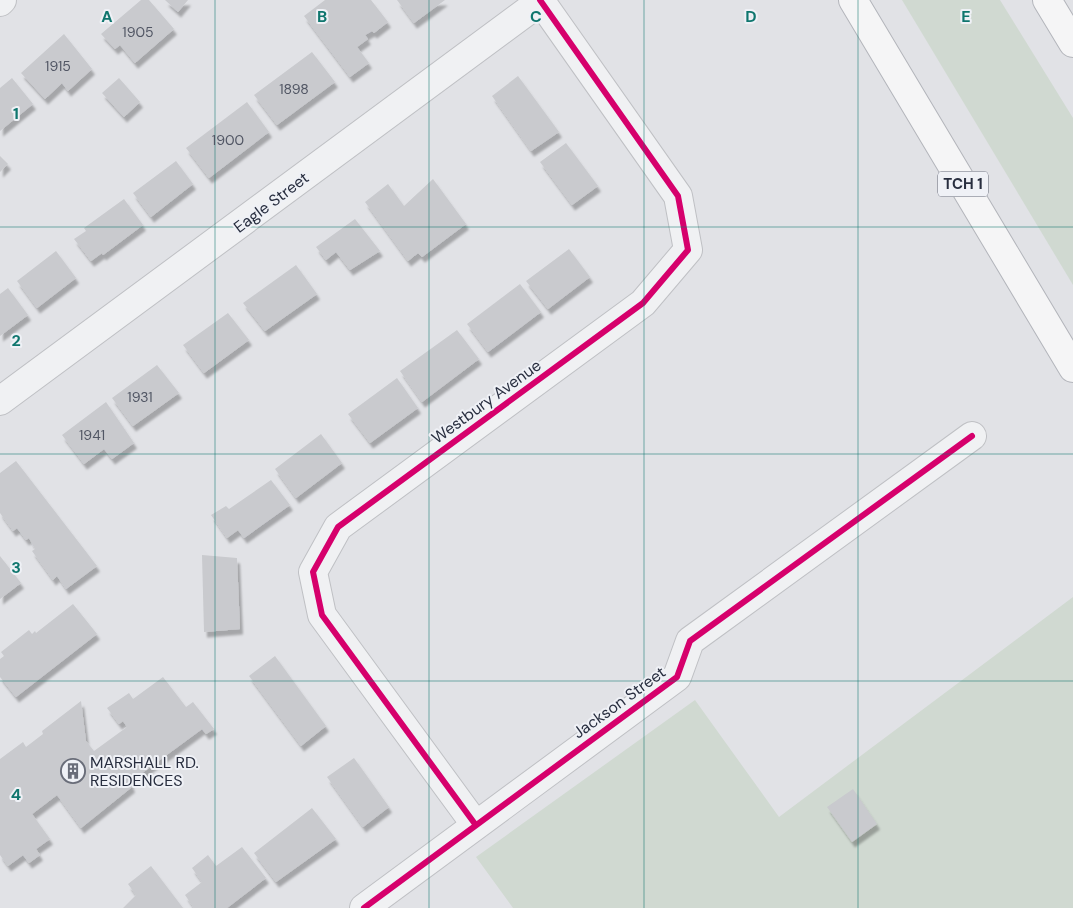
<svg xmlns="http://www.w3.org/2000/svg" width="1073" height="908" font-family="'DM Sans',sans-serif">
  <style>
    .green { fill: #d0d9d1 }
    .building { fill: #c9cace; filter: url(#shadow) }
    .lines { fill: none; stroke-linecap: round; stroke-linejoin: round }
    .minor-casing { stroke: #bfc0c4; stroke-width: 30 }
    .highway-casing { stroke: #b3b5bb; stroke-width: 30 }
    .minor { stroke: #f0f1f3; stroke-width: 28 }
    .highway { stroke: #f5f5f6; stroke-width: 28 }
    .cycleway-casing { stroke: #eff1f6; stroke-width: 9 }
    .cycleway { stroke: #d6006c; stroke-width: 6 }
    .grid { fill: none; stroke: #0f766e; stroke-width: 1; stroke-opacity: 0.55 }
    .labels { text-anchor: middle; stroke-width: 4; stroke-linejoin: round; paint-order: stroke }
    .number-label { font-size: 14px; fill: #515664 }
    .shield { fill: #eff1f6; stroke: #646876; stroke-width: 1 }
    .shield-label { font-size: 15px; font-weight: bold; fill: #282e3f }
    .street-label { font-size: 16px; fill: #282e3f; stroke: #eff1f6 }
    .poi-label { font-size: 16px; fill: #282e3f; stroke: #eff1f6; text-anchor: start }
    .grid-label { font-size: 16px; text-anchor: middle; font-weight: bold; fill: #0f766e; stroke: #eff1f6; stroke-width: 4; stroke-linejoin: round; paint-order: stroke }
  </style>
  <defs>
    <filter id="shadow"><feDropShadow dx="3" dy="5.5" stdDeviation="1" flood-color="#0004"/></filter>
  </defs>
  <rect width="100%" height="100%" fill="#e1e2e6"/>
  <!-- green -->
  <g class="green">
    <polygon points="902,0 1000,0 1073,118 1073,285"/>
    <polygon points="1073,597 1073,908 513,908 476,857 695,700 779,817"/>
  </g>
  <!-- building -->
  <g class="building">
    <polygon points="141,0 149,0 174,29 135,63 120,45 115,49 101,34"/>
    <polygon points="165,0 188,0 178,12"/>
    <polygon points="325,0 371,0 388,22 374,33 372,31 365,35 368,39 357,47 369,63 350,77 304,16"/>
    <polygon points="397,0 445,0 414,23"/>
    <polygon points="64,34 92,69 68,91 62,83 45,99 21,73"/>
    <polygon points="312,52 335,82 277,125 254,95"/>
    <polygon points="518,76 559,132 531,151 492,96"/>
    <polygon points="12,78 33,104 0,131 0,88"/>
    <polygon points="119,78 140,102 124,117 102,93"/>
    <polygon points="247,102 269,132 209,178 186,148"/>
    <polygon points="566,143 598,186 572,205 540,162"/>
    <polygon points="0,156 8,164 0,172"/>
    <polygon points="176,161 193,184 151,217 133,193"/>
    <polygon points="433,179 466,224 422,257 418,253 408,261 365,202 388,184 404,206"/>
    <polygon points="124,199 143,225 103,255 102,253 91,261 74,239 86,231 84,228"/>
    <polygon points="355,219 380,251 350,270 336,252 326,260 316,247"/>
    <polygon points="569,249 590,277 548,309 526,281"/>
    <polygon points="56,251 76,278 37,308 17,281"/>
    <polygon points="296,265 317,294 265,331 243,303"/>
    <polygon points="520,284 541,312 488,352 467,324"/>
    <polygon points="8,288 28,315 0,336 0,294"/>
    <polygon points="228,313 249,340 204,373 183,345"/>
    <polygon points="457,330 479,359 422,402 400,371"/>
    <polygon points="157,365 179,393 133,426 112,398"/>
    <polygon points="397,378 418,408 370,443 348,414"/>
    <polygon points="106,402 134,443 112,459 104,449 84,464 62,435"/>
    <polygon points="321,434 342,463 296,498 275,469"/>
    <polygon points="16,461 97,566 66,589 57,576 53,580 32,551 35,549 29,538 26,540 17,528 13,531 0,513 0,473"/>
    <polygon points="271,480 290,505 244,538 238,530 227,538 211,515 226,506 229,509"/>
    <polygon points="202,555 237,558 240,629 204,632"/>
    <polygon points="0,556 21,583 0,599"/>
    <polygon points="73,604 97,634 16,697 0,677 0,659 4,656 1,652 29,630 32,634 35,631 36,633"/>
    <polygon points="275,656 326,726 301,746 249,676"/>
    <polygon points="163,677 186,707 193,702 214,729 206,734 202,729 130,782 132,787 81,828 57,795 32,814 50,839 36,849 40,855 29,863 23,855 8,866 0,855 0,759 23,742 26,747 43,734 42,731 81,701 86,741 94,751 127,727 123,721 119,724 107,708 129,693 133,699"/>
    <polygon points="354,758 389,807 363,827 327,777"/>
    <polygon points="853,789 877,824 852,842 827,807"/>
    <polygon points="312,808 336,839 276,882 254,853"/>
    <polygon points="242,847 266,878 227,908 194,908 185,895 202,882 192,868 208,855 216,866"/>
    <polygon points="151,866 183,908 123,908 136,895 128,884"/>
  </g>
  <g class="lines">
    <defs>
      <g id="minor">
        <polyline points="0,2 2,0"/>
        <polyline points="0,401 541,1"/>
        <polyline points="475,824 322,615 313,572 338,527 643,303 688,250 678,196 540,0"/>
        <polyline points="364,908 677,677 690,641 972,436"/>
      </g>
      <g id="highway">
        <polyline points="853,0 1073,368"/>
        <polyline points="1047,0 1073,43"/>
      </g>
    </defs>
    <!-- minor casing -->
    <use href="#minor" class="minor-casing"/>
    <!-- highway casing -->
    <use href="#highway" class="highway-casing"/>
    <!-- minor -->
    <use href="#minor" class="minor"/>
    <!-- highway -->
    <use href="#highway" class="highway"/>
    <defs>
      <g id="cycleway">
        <polyline points="475,824 322,615 313,572 338,527 643,303 688,250 678,196 540,0"/>
        <polyline points="364,908 677,677 690,641 972,436"/>
      </g>
    </defs>
    <!-- cycleway casing -->
    <use href="#cycleway" class="cycleway-casing"/>
    <!-- cycleway -->
    <use href="#cycleway" class="cycleway"/>
  </g>
  <!-- grid -->
  <path class="grid" d="M215,0v908M429,0v908M644,0v908M858,0v908M0,227h1073M0,454h1073M0,681h1073"/>
  <!-- icons -->
  <defs>
    <symbol id="building-ring" viewBox="-11 -11 22 22"><circle r="9.5" fill="#eff1f6" stroke="#696d79" stroke-width="1.5"/><path d="M-4-6H4V6H1V3H-1V6H-4ZM-2.5-4.3h1.7v1.8h-1.7ZM.8-4.3h1.7v1.8H.8ZM-2.5-1h1.7V.8h-1.7ZM.8-1h1.7V.8H.8Z" fill="#696d79"/></symbol>
  </defs>
  <g fill-rule="evenodd">
    <use href="#building-ring" x="59" y="757" width="28" height="28"/>
  </g>
  <g class="labels">
    <!-- number labels -->
    <g class="number-label">
      <text x="138" y="37">1905</text>
      <text x="58" y="71">1915</text>
      <text x="294" y="94">1898</text>
      <text x="228" y="145">1900</text>
      <text x="140" y="402">1931</text>
      <text x="92" y="440">1941</text>
    </g>
    <!-- shield labels -->
    <rect class="shield" x="938" y="171.5" width="50" height="25" rx="4"/>
    <g class="shield-label">
      <text x="963" y="189">TCH 1</text>
    </g>
    <!-- street labels -->
    <g class="street-label">
      <text transform="translate(271 202) rotate(-37)" y="6">Eagle Street</text>
      <text transform="translate(486 401) rotate(-36)" y="6">Westbury Avenue</text>
      <text transform="translate(619 702) rotate(-36)" y="6">Jackson Street</text>
    </g>
    <!-- poi labels -->
    <g class="poi-label">
      <text x="90" y="768">MARSHALL RD.<tspan x="90" dy="18">RESIDENCES</tspan></text>
    </g>
  </g>
  <g class="grid-label">
    <text x="107" y="22">A</text>
    <text x="322" y="22">B</text>
    <text x="536" y="22">C</text>
    <text x="751" y="22">D</text>
    <text x="966" y="22">E</text>
    <text x="16" y="119">1</text>
    <text x="16" y="346">2</text>
    <text x="16" y="573">3</text>
    <text x="16" y="800">4</text>
  </g>
</svg>
